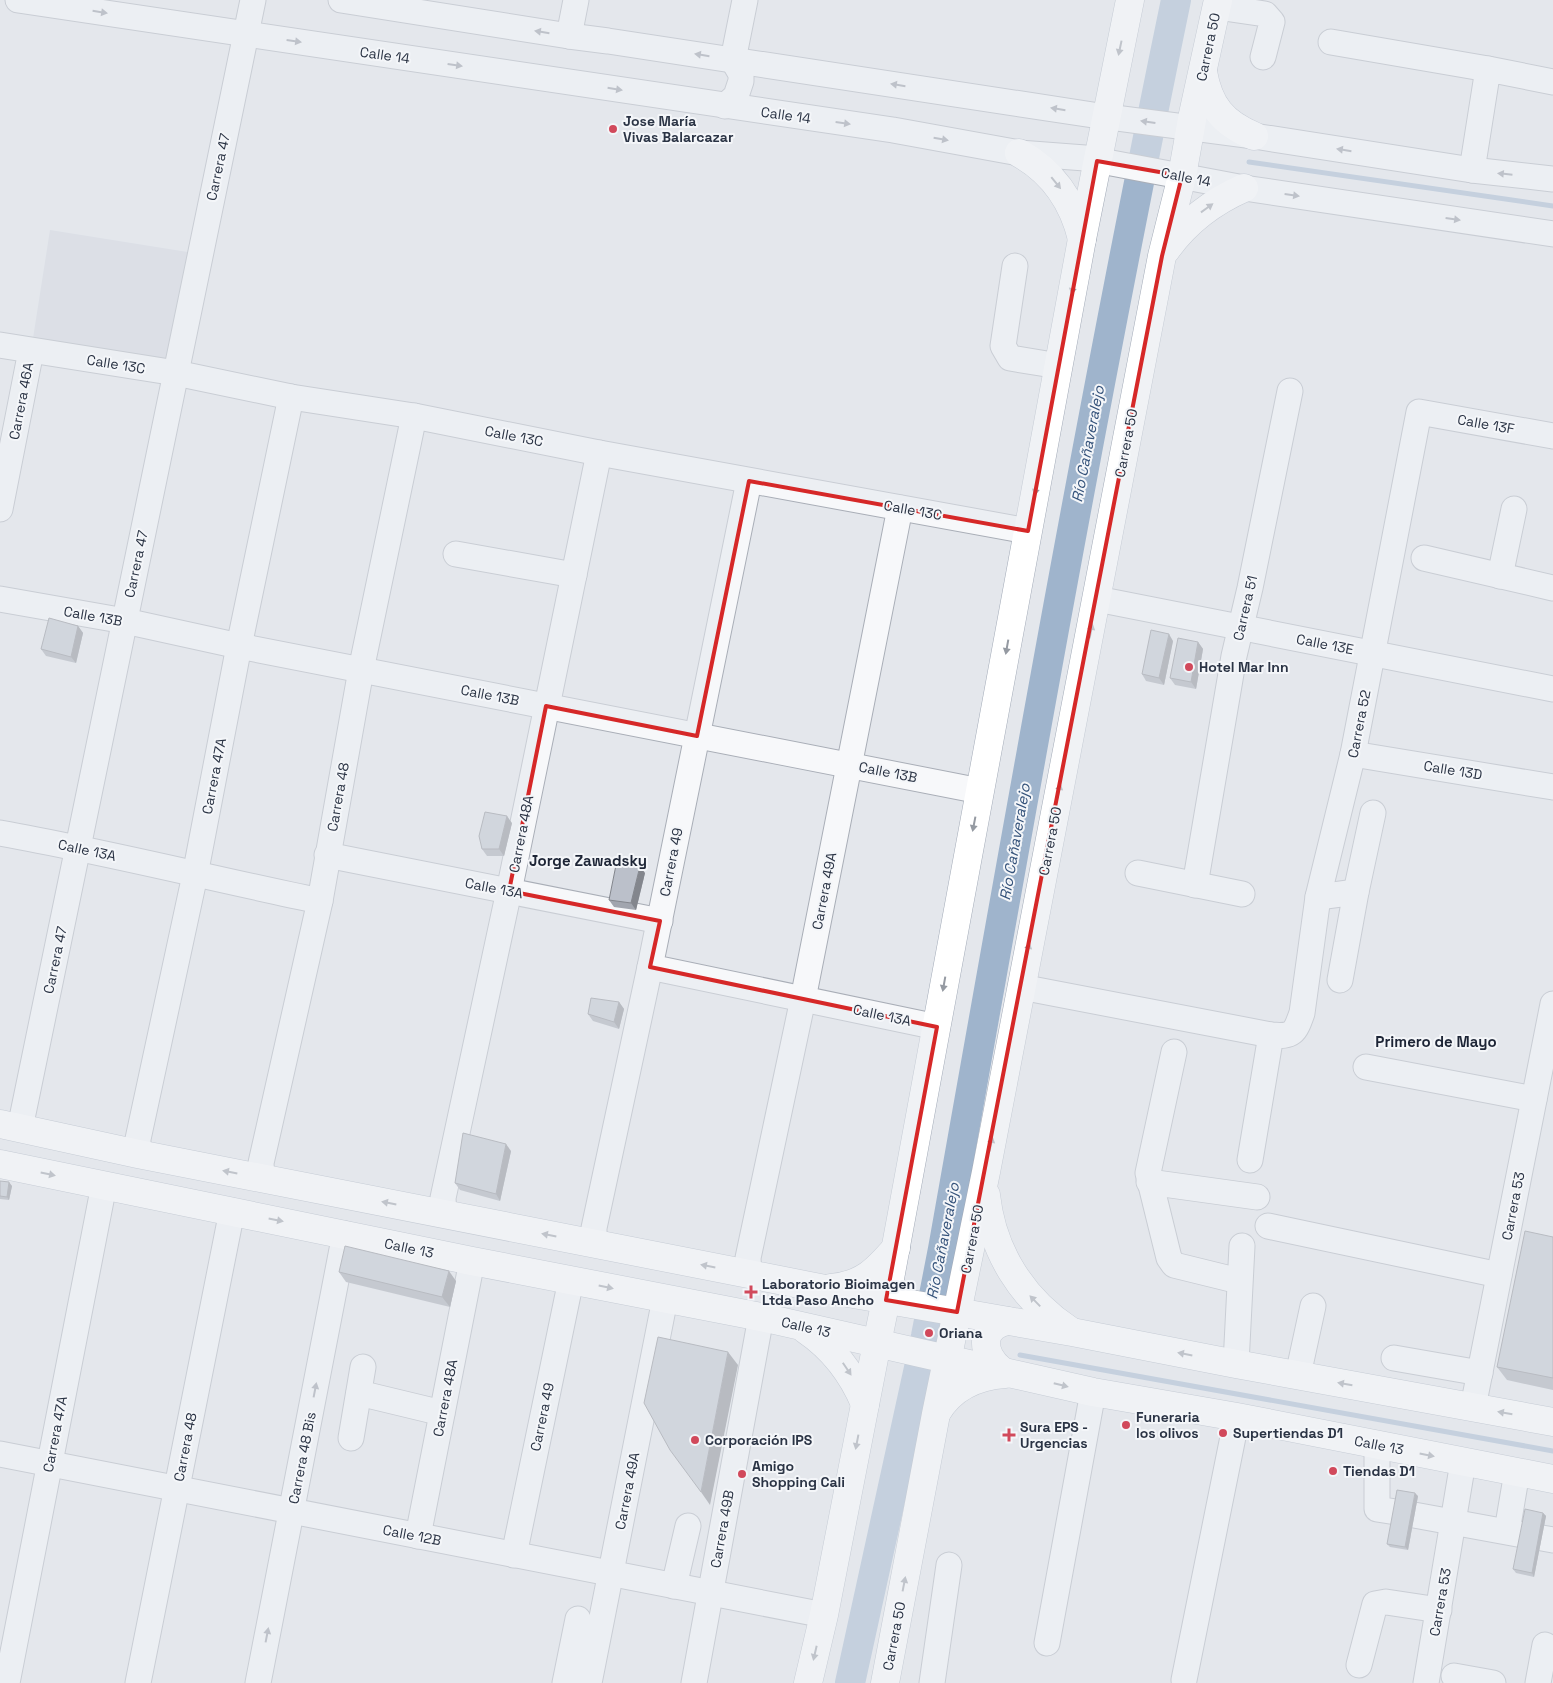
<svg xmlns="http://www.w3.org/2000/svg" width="1553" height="1683" font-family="'Space Grotesk',sans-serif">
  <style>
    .built { fill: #d2d6de }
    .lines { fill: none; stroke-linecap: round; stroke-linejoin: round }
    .stream { stroke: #9fb4cc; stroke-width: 5 }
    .river { stroke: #9fb4cc; stroke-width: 30 }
    .minor-casing { stroke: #a9aeb7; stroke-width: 27 }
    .major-casing { stroke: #a3abb8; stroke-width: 29 }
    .minor { stroke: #f7f8fa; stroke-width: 25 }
    .major { stroke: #fff; stroke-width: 28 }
    .wall { fill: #a1a5ae }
    .shaded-wall { fill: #83868d }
    .building { fill: #bbc0ca; stroke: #83868d }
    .oneway { fill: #9196a0 }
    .oneway2 { fill: #959aa2 }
    .marked { fill: none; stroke: #d62828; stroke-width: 4; stroke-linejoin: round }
    .poi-dot { fill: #d1495b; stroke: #f4f6f9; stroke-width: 2 }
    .labels { text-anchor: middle; stroke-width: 4; stroke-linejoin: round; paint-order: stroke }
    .street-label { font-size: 14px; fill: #2b3445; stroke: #f4f6f9 }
    .poi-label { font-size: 14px; font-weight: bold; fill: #2b3445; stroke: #f4f6f9; text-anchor: start }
    .water-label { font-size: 15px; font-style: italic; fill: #34527a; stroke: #f4f6f9 }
    .neighbourhood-label { font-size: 15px; font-weight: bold; fill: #1d2536; stroke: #f4f6f9 }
  </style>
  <rect width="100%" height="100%" fill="#e4e7ec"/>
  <!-- built -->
  <polygon class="built" points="50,230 200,254 176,373 31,351"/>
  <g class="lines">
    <!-- stream -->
    <g class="stream">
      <polyline points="1249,162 1553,206"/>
      <polyline points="1020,1355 1553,1451"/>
    </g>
    <!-- river -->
    <path class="river" d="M850,1683l76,-347 17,-87c74,-417 147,-834 233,-1249"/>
    <defs>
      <g id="minor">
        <polyline points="18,0 893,130 1019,153 1085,158 1244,188 1553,234"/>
        <polyline points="341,0 569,36 608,41 1093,115 1254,136 1472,170 1553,179"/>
        <polyline points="1217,7 1265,14 1272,22 1263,57"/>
        <polyline points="569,36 576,0"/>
        <polyline points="1331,42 1488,69"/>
        <polyline points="725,106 736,96 741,81 741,74 733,60 745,0"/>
        <polyline points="1472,170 1488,69 1553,82"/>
        <polyline points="1015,266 1003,346 1010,358 1059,366"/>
        <polyline points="0,345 176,373 291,397 414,416 599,453 1028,531"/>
        <polyline points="0,509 31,351"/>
        <polyline points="456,554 574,575"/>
        <polyline points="1424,558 1553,588"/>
        <polyline points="1500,576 1514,509"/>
        <polyline points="0,599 125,621 239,646 980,791"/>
        <polyline points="1097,599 1553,689"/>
        <polyline points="1353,754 1553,787"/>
        <path d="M0,833c107,19 213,46 320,68"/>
        <polyline points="327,855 660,921"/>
        <polyline points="1138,873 1242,894"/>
        <polyline points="1195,885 1234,656 1250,588 1290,391"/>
        <polyline points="1356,892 1373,813"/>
        <polyline points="1318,897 1356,892 1340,980"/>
        <polyline points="650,967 937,1027"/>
        <path d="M1021,987l250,48c22,2 24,-2 31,-22l16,-116 35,-143 66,-342 134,24"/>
        <polyline points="1174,1052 1148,1173 1169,1258 1174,1265 1239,1281"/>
        <polyline points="1366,1067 1534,1099"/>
        <polyline points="20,1128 253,0"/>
        <polyline points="138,1154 138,1139 195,875 239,646 291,397"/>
        <polyline points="1250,1160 1271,1035"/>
        <polyline points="262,1178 261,1163 320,901 361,670 414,416"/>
        <polyline points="1149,1182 1257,1197"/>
        <polyline points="444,1214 443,1198 509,891 599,453"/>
        <polyline points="1268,1226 1499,1275"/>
        <polyline points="594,1244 594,1228 650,967 749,481"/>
        <polyline points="749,1274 748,1258 803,999 900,508"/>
        <polyline points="1394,1358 1480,1373"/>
        <polyline points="1236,1364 1242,1246"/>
        <polyline points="1298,1375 1313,1306"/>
        <polyline points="359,1393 442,1413"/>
        <polyline points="1473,1407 1553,1004"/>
        <polyline points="351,1438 363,1367"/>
        <polyline points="1377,1445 1377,1509 1396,1512"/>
        <polyline points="0,1454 824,1615"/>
        <polyline points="1414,1515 1523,1535"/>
        <polyline points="1507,1531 1517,1472"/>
        <polyline points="418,1536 472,1261"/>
        <polyline points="1542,1538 1553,1540"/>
        <polyline points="514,1555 571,1280"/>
        <polyline points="674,1586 688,1526"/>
        <polyline points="1047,1643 1093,1392"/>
        <polyline points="1359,1665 1375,1604 1386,1602 1439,1610"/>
        <polyline points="1454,1676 1493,1683"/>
        <polyline points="1184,1680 1237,1417"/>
        <polyline points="7,1683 104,1185"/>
        <polyline points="138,1683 232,1211"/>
        <polyline points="258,1683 345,1234"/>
        <polyline points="565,1683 578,1619"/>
        <polyline points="589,1683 665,1299"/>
        <polyline points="694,1683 761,1317"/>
        <polyline points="932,1683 949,1565"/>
        <polyline points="1426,1683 1463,1462"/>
        <polyline points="1538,1683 1545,1645"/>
      </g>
      <g id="major">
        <path d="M1203,72c6,34 20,51 51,64"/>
        <path d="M1019,153c34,19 54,48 63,86"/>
        <path d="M1166,250c20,-28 46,-48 78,-62"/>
        <polyline points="0,1124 138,1154 825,1289 1072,1332 1236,1364 1553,1422"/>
        <polyline points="0,1164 472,1261 761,1317 1093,1392 1237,1417 1553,1479"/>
        <path d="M986,1195c6,56 36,104 83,135"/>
        <path d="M831,1288c32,-3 45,-17 65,-40"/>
        <path d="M806,1330c28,19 46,43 59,74"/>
        <path d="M1001,1370c-20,-16 -22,-43 6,-49"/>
        <path d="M937,1412c15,-25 40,-36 68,-38"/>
        <polyline points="808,1683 824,1615 877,1343 886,1300 1082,239 1130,0"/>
        <polyline points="885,1683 936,1414 986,1172 1162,256 1182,176 1193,114 1218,0"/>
      </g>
    </defs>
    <!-- minor casing -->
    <use href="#minor" class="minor-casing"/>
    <!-- major casing -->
    <use href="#major" class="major-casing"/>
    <!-- minor -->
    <use href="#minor" class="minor"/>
    <!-- major -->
    <use href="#major" class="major"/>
  </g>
  <!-- wall -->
  <g class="wall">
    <polygon points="78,626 83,633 76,663 46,656 41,649"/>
    <polygon points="1173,641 1164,685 1146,681 1142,674"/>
    <polygon points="1198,642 1203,649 1196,689 1175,685 1170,678"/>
    <polygon points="512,823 504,856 487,856 482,849"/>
    <polygon points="645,873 636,910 614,907 609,900"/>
    <polygon points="619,1002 624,1009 619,1029 593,1021 588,1014"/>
    <polygon points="511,1151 500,1201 460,1190 455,1183"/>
    <polygon points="0,1181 12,1186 9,1200 0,1199"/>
    <polygon points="1553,1237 1553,1390 1507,1380 1497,1367"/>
    <polygon points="339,1272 456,1281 450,1307 346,1282"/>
    <polygon points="1418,1496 1408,1550 1390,1547 1387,1544"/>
    <polygon points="1543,1513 1546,1516 1534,1577 1516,1573 1513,1569"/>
  </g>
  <!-- shaded-wall -->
  <g class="shaded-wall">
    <polygon points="78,626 83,633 76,663 71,657"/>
    <polygon points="1169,634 1173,641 1164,685 1159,678"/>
    <polygon points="1198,642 1203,649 1196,689 1191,682"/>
    <polygon points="507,816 512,823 504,856 499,849"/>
    <polygon points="640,866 645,873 636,910 631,903"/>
    <polygon points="619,1002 624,1009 619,1029 614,1022"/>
    <polygon points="506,1144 511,1151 500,1201 496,1194"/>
    <polygon points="9,1182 12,1186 9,1200 7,1197"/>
    <polygon points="449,1271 456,1281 450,1307 442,1297"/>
    <polygon points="728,1352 738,1365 710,1505 701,1492"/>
    <polygon points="1415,1493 1418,1496 1408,1550 1405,1547"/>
    <polygon points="1543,1513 1546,1516 1534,1577 1532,1573"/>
  </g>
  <!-- building -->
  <g class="building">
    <polygon points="49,618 78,626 71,657 41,649"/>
    <polygon points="1151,630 1169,634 1159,678 1142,674"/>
    <polygon points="1178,638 1198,642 1191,682 1170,678"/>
    <polygon points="485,812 507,816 499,849 482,849 479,836"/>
    <polygon points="617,860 640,866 631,903 609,900"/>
    <polygon points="591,998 619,1002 614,1022 588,1014"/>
    <polygon points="463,1133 506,1144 496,1194 455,1183"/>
    <polygon points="0,1181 9,1182 7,1197 0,1196"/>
    <polygon points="1525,1231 1553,1237 1553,1378 1497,1367"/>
    <polygon points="345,1246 449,1271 442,1297 339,1272"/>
    <polygon points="658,1337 728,1352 701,1492 670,1450 644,1403"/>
    <polygon points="1397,1490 1415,1493 1405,1547 1387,1544"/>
    <polygon points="1525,1509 1543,1513 1532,1573 1513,1569"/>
  </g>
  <!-- one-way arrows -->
  <defs><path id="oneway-solid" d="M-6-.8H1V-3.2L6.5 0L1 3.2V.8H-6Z" transform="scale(1.25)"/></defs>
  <g class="oneway">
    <use href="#oneway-solid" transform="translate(100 12) rotate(9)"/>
    <use href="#oneway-solid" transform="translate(542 32) rotate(-171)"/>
    <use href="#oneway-solid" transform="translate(294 41) rotate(8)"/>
    <use href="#oneway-solid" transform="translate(702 55) rotate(-171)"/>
    <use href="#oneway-solid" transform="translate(455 65) rotate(8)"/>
    <use href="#oneway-solid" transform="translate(898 85) rotate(-171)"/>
    <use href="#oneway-solid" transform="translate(615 89) rotate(9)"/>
    <use href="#oneway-solid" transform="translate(1058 109) rotate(-171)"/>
    <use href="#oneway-solid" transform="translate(1148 122) rotate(-172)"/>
    <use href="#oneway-solid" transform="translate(843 123) rotate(8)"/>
    <use href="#oneway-solid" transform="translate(941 139) rotate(10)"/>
    <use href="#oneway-solid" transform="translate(1344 150) rotate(-171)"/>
    <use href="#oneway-solid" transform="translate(1505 174) rotate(-174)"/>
    <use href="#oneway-solid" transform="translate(1292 195) rotate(8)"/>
    <use href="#oneway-solid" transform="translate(1453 219) rotate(8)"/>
    <use href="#oneway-solid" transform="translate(315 1390) rotate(-79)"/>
    <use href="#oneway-solid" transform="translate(267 1635) rotate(-79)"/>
  </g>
  <g class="oneway2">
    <use href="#oneway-solid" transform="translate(1120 48) rotate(102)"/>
    <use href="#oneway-solid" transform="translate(1056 183) rotate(51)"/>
    <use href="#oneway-solid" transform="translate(1207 208) rotate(-36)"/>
    <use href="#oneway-solid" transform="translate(1073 287) rotate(100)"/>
    <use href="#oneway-solid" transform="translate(1036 488) rotate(100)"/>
    <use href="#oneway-solid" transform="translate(1091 631) rotate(-79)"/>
    <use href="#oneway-solid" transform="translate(1007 647) rotate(100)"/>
    <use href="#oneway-solid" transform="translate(1059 791) rotate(-79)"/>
    <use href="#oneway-solid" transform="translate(974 824) rotate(101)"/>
    <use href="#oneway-solid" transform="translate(1028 950) rotate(-79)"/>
    <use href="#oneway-solid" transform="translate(944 984) rotate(100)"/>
    <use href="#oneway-solid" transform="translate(991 1144) rotate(-79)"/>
    <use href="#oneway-solid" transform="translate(230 1172) rotate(-169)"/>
    <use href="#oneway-solid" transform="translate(48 1174) rotate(12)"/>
    <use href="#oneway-solid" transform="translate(389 1203) rotate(-169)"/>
    <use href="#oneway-solid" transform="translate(276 1220) rotate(11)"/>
    <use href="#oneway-solid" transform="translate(549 1235) rotate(-169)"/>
    <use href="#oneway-solid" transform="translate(708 1266) rotate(-169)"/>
    <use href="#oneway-solid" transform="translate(606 1287) rotate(12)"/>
    <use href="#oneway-solid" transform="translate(1035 1301) rotate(-134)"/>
    <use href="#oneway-solid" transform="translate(1185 1354) rotate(-169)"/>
    <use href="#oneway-solid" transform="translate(847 1369) rotate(56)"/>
    <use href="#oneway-solid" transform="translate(1345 1384) rotate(-170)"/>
    <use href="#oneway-solid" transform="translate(1061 1385) rotate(14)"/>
    <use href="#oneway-solid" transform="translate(1505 1413) rotate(-170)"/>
    <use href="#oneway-solid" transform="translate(857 1442) rotate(101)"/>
    <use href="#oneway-solid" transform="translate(1427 1455) rotate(11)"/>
    <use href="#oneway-solid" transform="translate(904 1584) rotate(-79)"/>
    <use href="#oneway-solid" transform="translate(815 1653) rotate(103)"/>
  </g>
  <!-- marked area -->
  <path d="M0 0H1553V1683H0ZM1097,161l85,15 -20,80 -205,1056 -71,-12 51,-273 -287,-60 10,-46 -151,-30 37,-185 151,30 52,-255 279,50z" fill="#e4e7ec" fill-opacity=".55" fill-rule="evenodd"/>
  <path class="marked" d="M1097,161l85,15 -20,80 -205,1056 -71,-12 51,-273 -287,-60 10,-46 -151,-30 37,-185 151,30 52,-255 279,50z"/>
  <!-- markers -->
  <g class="poi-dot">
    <circle cx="613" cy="129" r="5"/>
    <circle cx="1189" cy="667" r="5"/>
    <path d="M748.5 1284.5h5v5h5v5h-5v5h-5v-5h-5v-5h5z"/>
    <circle cx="929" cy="1333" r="5"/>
    <circle cx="1126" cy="1425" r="5"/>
    <circle cx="1223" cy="1433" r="5"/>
    <path d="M1006.5 1427.5h5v5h5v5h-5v5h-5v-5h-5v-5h5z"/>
    <circle cx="695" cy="1440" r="5"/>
    <circle cx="1333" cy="1471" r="5"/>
    <circle cx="742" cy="1474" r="5"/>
  </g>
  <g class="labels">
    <!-- street labels -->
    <g class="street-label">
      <text transform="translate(1208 47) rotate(-78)" y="5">Carrera 50</text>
      <text transform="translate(385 55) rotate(8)" y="5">Calle 14</text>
      <text transform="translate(786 115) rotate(8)" y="5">Calle 14</text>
      <text transform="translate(218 167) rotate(-78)" y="5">Carrera 47</text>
      <text transform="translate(1186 177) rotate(11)" y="5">Calle 14</text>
      <text transform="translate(116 364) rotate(9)" y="5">Calle 13C</text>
      <text transform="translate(21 401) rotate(-79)" y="5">Carrera 46A</text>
      <text transform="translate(1486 424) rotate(10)" y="5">Calle 13F</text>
      <text transform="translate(514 436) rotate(11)" y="5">Calle 13C</text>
      <text transform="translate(1126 443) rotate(-79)" y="5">Carrera 50</text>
      <text transform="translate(913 510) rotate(10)" y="5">Calle 13C</text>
      <text transform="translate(136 564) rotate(-78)" y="5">Carrera 47</text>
      <text transform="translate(1245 608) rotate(-77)" y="5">Carrera 51</text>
      <text transform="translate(93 616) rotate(10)" y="5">Calle 13B</text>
      <text transform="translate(1325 644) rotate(11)" y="5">Calle 13E</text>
      <text transform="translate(490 695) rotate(11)" y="5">Calle 13B</text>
      <text transform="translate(1359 724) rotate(-79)" y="5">Carrera 52</text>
      <text transform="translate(1453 770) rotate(9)" y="5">Calle 13D</text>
      <text transform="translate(888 772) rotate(11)" y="5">Calle 13B</text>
      <text transform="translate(214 776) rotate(-79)" y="5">Carrera 47A</text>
      <text transform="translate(338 797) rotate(-80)" y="5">Carrera 48</text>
      <text transform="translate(521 834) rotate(-79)" y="5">Carrera 48A</text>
      <text transform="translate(1050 841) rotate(-79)" y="5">Carrera 50</text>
      <text transform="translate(87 850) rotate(12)" y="5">Calle 13A</text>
      <text transform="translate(671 862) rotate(-79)" y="5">Carrera 49</text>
      <text transform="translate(494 888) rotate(11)" y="5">Calle 13A</text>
      <text transform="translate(824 891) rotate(-79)" y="5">Carrera 49A</text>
      <text transform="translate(55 960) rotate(-78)" y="5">Carrera 47</text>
      <text transform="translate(882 1015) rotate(12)" y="5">Calle 13A</text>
      <text transform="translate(1513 1206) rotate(-79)" y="5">Carrera 53</text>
      <text transform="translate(972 1239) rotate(-79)" y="5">Carrera 50</text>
      <text transform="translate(409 1248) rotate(12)" y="5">Calle 13</text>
      <text transform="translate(806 1327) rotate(13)" y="5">Calle 13</text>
      <text transform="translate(445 1398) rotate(-79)" y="5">Carrera 48A</text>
      <text transform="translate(542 1417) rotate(-78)" y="5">Carrera 49</text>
      <text transform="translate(55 1434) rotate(-79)" y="5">Carrera 47A</text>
      <text transform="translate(1379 1445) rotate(11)" y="5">Calle 13</text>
      <text transform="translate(185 1447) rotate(-79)" y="5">Carrera 48</text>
      <text transform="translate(302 1458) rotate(-79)" y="5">Carrera 48 Bis</text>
      <text transform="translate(627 1491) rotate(-79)" y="5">Carrera 49A</text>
      <text transform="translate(722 1529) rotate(-80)" y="5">Carrera 49B</text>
      <text transform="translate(412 1535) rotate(11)" y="5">Calle 12B</text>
      <text transform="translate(1440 1602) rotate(-80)" y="5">Carrera 53</text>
      <text transform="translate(894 1636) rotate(-79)" y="5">Carrera 50</text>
    </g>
    <!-- poi labels -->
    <g class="poi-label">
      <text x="623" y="126">Jose María<tspan x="623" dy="16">Vivas Balarcazar</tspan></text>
      <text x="1199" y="672">Hotel Mar Inn</text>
      <text x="762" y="1289">Laboratorio Bioimagen<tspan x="762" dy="16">Ltda Paso Ancho</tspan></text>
      <text x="939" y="1338">Oriana</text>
      <text x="1136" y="1422">Funeraria<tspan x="1136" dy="16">los olivos</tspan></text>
      <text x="1020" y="1432">Sura EPS -<tspan x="1020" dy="16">Urgencias</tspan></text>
      <text x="1233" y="1438">Supertiendas D1</text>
      <text x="705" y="1445">Corporación IPS</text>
      <text x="752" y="1471">Amigo<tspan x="752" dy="16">Shopping Cali</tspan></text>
      <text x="1343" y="1476">Tiendas D1</text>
    </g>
    <!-- water labels -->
    <g class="water-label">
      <text transform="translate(1088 444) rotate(-79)" y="5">Río Cañaveralejo</text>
      <text transform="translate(1015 842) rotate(-80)" y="5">Río Cañaveralejo</text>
      <text transform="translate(943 1241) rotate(-79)" y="5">Río Cañaveralejo</text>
    </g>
    <!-- neighbourhood labels -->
    <g class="neighbourhood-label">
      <text x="588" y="866">Jorge Zawadsky</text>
      <text x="1436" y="1047">Primero de Mayo</text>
    </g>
  </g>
</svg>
